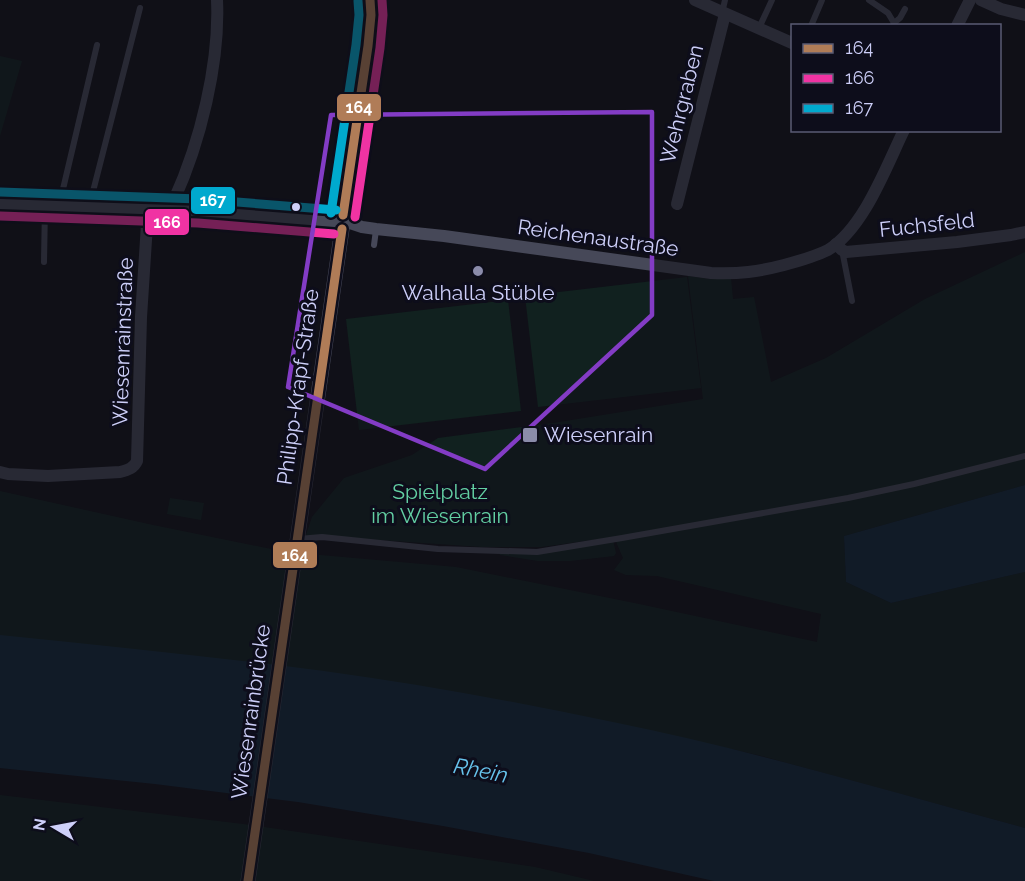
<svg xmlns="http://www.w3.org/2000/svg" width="1025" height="881" font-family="Raleway,sans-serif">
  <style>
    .green { fill: #11211f }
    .water { fill: #13293b }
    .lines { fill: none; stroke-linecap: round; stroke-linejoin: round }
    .service { stroke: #464858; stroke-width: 6 }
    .minor { stroke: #464858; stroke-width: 12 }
    .tertiary { stroke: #464858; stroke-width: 15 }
    .bus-1-casing { stroke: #0d0d1b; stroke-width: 14 }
    .bus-2-casing { stroke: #0d0d1b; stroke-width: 14 }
    .bus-3-casing { stroke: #0d0d1b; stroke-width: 14 }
    .bus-1 { stroke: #b07c57; stroke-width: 9 }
    .bus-2 { stroke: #f033a3; stroke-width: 9 }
    .bus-3 { stroke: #00a9ce; stroke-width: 9 }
    .marked { fill: none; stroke: #833cc5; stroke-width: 4.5; stroke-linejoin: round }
    .bus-dot { fill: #cdcff9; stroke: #0d0d1b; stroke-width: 2 }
    .poi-dot { fill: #8b8caa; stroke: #0d0d1b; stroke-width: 2 }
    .labels { text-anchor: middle; stroke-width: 6; stroke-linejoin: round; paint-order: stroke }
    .street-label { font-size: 21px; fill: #cdcff9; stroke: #0d0d1b }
    .poi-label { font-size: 21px; fill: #cdcff9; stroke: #0d0d1b }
    .park-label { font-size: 21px; fill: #63cfa3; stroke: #0d0d1b }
    .water-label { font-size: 22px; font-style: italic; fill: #67c4ed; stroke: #0d0d1b }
    .line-badge { stroke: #0d0d1b; stroke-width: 2 }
    .badge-label { font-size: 16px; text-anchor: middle; font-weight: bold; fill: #fff }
  </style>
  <rect width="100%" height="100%" fill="#101018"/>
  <!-- green -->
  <g class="green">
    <polygon points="0,56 22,61 0,136"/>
    <polygon points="1025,252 1025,485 844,536 846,582 891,603 1025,572 1025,828 758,755 576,715 0,636 0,491 153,525 286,552 456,567 639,604 817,642 821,614 657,576 626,575 614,570 623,558 614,537 541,547 482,547 306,535 312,517 344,478 412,455 438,438 553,423 703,399 688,276 709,279 731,278 733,299 754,297 771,382 826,358 925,299"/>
    <polygon points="687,277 701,388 538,407 525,296"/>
    <polygon points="508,300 521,411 359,430 346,319"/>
    <polygon points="170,498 204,503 201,520 167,514"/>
    <polygon points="613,540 616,553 614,556 570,561 538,561 500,555 499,551 537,552"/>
    <polygon points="0,795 243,824 535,867 594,881 0,881"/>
  </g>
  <!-- water -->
  <g class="water">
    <polygon points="1025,485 1025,572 891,603 846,582 844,536"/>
    <path d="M0,635c108,11 216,22 324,36 97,13 193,31 289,51 139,28 275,69 412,106v53h-311l-125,-28 -146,-27 -145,-24 -143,-18 -155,-16z"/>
  </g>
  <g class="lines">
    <!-- service -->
    <g class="service">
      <polyline points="869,0 888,13 894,23 893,26"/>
      <polyline points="722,13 725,0"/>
      <polyline points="894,23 900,18 905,9"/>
      <polyline points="811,26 822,0"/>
      <polyline points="759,28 772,0"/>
      <polyline points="59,206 97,45"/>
      <polyline points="89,207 140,8"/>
      <polyline points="374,245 376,230"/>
      <polyline points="842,250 852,301"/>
      <polyline points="44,262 45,206"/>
      <polyline points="298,539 322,537 438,549 537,552 622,538 848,498 914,484 1025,456"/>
    </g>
    <!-- minor -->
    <g class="minor">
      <polyline points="695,0 792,43"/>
      <polyline points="981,0 1001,9 1025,15"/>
      <polyline points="957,26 970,0"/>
      <polyline points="0,204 199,211 335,222"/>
      <polyline points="677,204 725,14"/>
      <path d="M172,210l2,-10c26,-57 46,-137 43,-200"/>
      <path d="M350,223l12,4 14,2 68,7 267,37c29,1 46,-1 73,-8 15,-4 30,-8 44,-15 36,-22 58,-83 76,-120"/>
      <polyline points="836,244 842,250 846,252 957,242 1011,235 1025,232"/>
      <path d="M0,472l8,2 40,2 72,-4c8,-2 14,-4 17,-11l4,-144 7,-108"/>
    </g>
    <!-- tertiary -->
    <g class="tertiary">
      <polyline points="343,215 368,46 371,15 370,0"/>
      <polyline points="248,881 342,229"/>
    </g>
    <defs>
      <g id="bus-1">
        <polyline points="343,215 368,46 371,15 370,0"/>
        <polyline points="248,881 342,229"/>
      </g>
      <g id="bus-2">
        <polyline points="0,216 198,223 334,234"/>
        <polyline points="355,217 380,48 383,15 382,0"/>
      </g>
      <g id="bus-3">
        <polyline points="0,192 199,199 336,210"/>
        <polyline points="331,213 356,45 359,15 358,1"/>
      </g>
    </defs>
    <!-- bus-1 casing -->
    <use href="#bus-1" class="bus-1-casing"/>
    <!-- bus-2 casing -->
    <use href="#bus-2" class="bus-2-casing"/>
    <!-- bus-3 casing -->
    <use href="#bus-3" class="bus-3-casing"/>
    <!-- bus-1 -->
    <use href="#bus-1" class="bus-1"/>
    <!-- bus-2 -->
    <use href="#bus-2" class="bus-2"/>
    <!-- bus-3 -->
    <use href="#bus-3" class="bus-3"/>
  </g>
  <!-- marked area -->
  <path d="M0 0H1025V881H0ZM652,112v203l-167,154 -197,-82 43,-272z" fill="#101018" fill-opacity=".55" fill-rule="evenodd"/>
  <path class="marked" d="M652,112v203l-167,154 -197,-82 43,-272z"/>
  <!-- markers -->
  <circle class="bus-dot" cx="296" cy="207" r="5"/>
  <g class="poi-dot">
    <circle cx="478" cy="271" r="6"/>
    <rect x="522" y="427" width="16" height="16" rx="3"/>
  </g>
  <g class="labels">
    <!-- street labels -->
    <g class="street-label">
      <text transform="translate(682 104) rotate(-76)" y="7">Wehrgraben</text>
      <text transform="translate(927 225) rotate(-6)" y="7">Fuchsfeld</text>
      <text transform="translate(598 238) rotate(8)" y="7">Reichenaustraße</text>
      <text transform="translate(123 342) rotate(-88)" y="7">Wiesenrainstraße</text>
      <text transform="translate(298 387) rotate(-82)" y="7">Philipp-Krapf-Straße</text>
      <text transform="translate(251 712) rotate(-82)" y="7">Wiesenrainbrücke</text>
    </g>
    <!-- poi labels -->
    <g class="poi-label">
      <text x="478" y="300">Walhalla Stüble</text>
      <text x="544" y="442" text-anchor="start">Wiesenrain</text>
    </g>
    <!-- park labels -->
    <g class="park-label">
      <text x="440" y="499">Spielplatz<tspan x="440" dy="24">im Wiesenrain</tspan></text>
    </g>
    <!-- water labels -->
    <g class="water-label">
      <text transform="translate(481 770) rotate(11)" y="8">Rhein</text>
    </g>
  </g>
  <g class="line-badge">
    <rect x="336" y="93" width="46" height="29" rx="6" fill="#b07c57"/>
    <rect x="190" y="186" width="46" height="29" rx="6" fill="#00a9ce"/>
    <rect x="144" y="208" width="46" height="28" rx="6" fill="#f033a3"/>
    <rect x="272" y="541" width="46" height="28" rx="6" fill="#b07c57"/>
  </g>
  <g class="badge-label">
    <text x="359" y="113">164</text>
    <text x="213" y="206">167</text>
    <text x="167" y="228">166</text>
    <text x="295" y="561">164</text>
  </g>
  <!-- legend -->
  <rect x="791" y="24" width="210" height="108" fill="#0d0d1b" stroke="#5a5b74" stroke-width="1.5"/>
  <rect x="803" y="44" width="30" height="9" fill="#b07c57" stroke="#5a5b74" stroke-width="1.5"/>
  <text x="845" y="54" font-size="18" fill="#cdcff9">164</text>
  <rect x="803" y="74" width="30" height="9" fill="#f033a3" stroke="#5a5b74" stroke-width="1.5"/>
  <text x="845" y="84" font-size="18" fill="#cdcff9">166</text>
  <rect x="803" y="104" width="30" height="9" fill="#00a9ce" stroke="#5a5b74" stroke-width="1.5"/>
  <text x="845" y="114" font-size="18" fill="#cdcff9">167</text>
  <!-- north arrow -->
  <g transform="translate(54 827) rotate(280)" stroke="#0d0d1b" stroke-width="4.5" paint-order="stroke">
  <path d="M0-4.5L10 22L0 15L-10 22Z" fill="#cdcff9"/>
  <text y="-9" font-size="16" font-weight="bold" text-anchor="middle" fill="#cdcff9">N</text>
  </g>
</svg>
